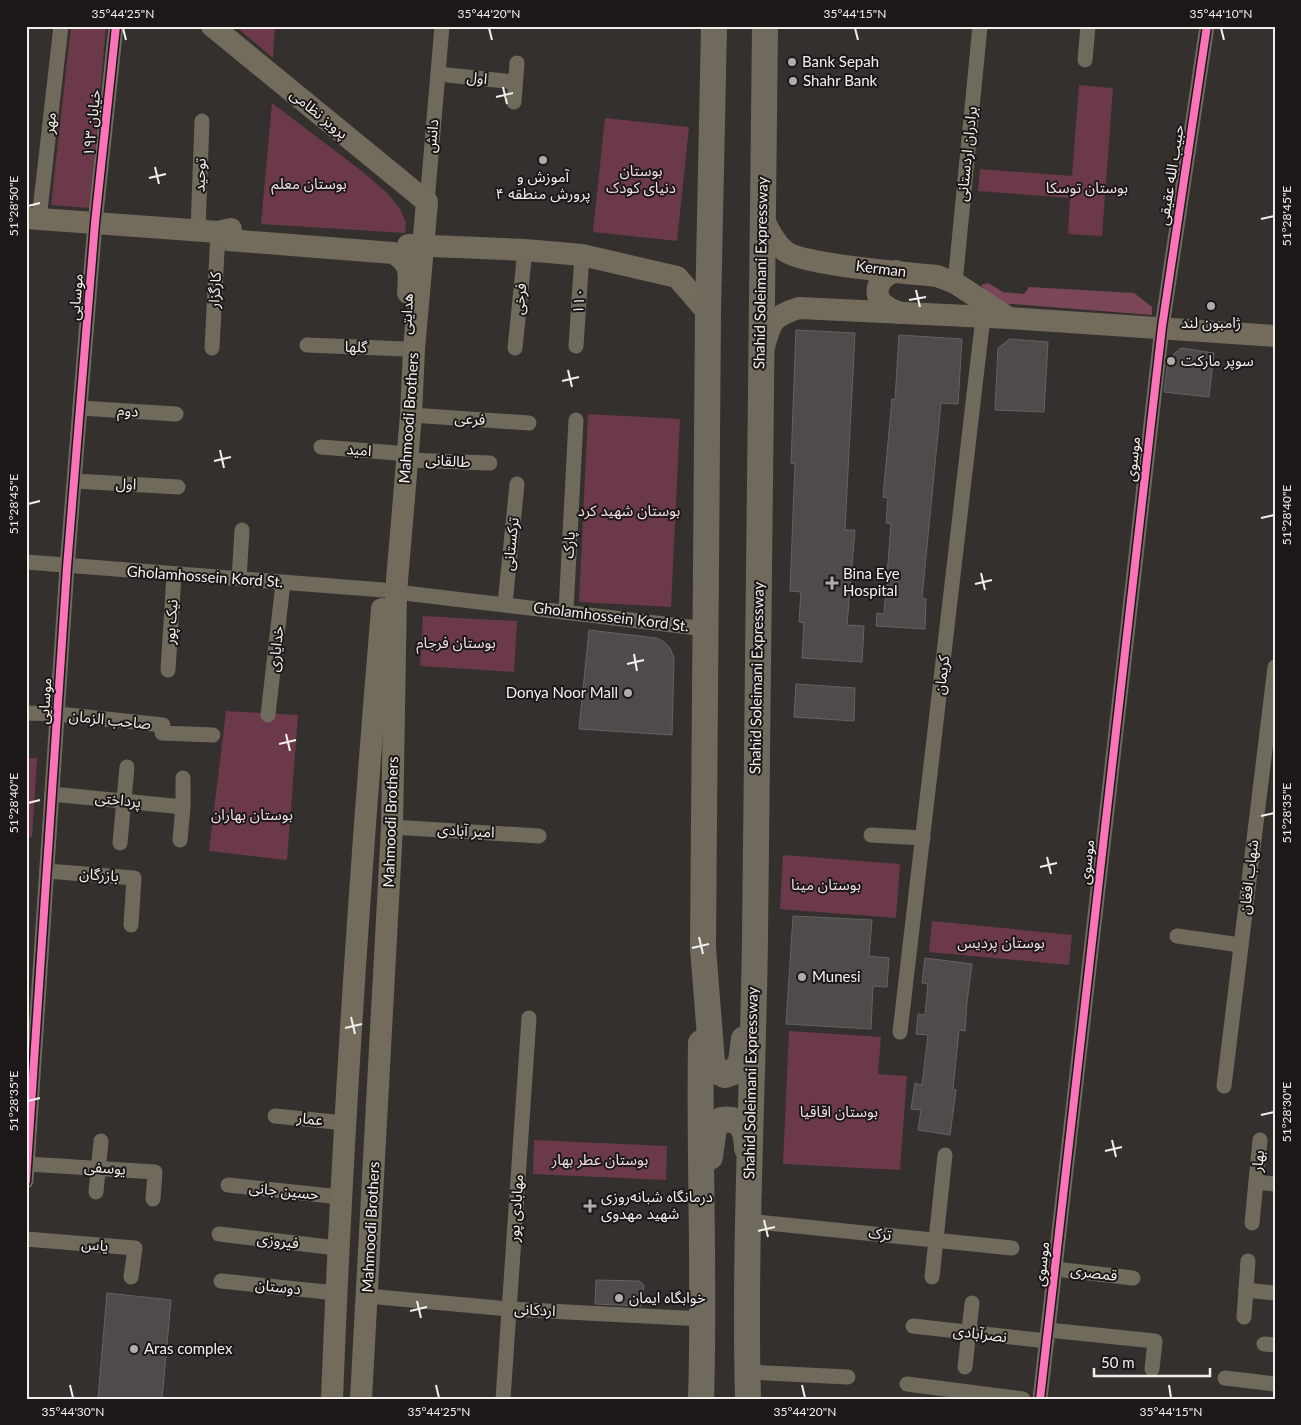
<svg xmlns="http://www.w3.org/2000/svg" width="1301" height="1425" font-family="Lato,'Noto Sans Arabic',sans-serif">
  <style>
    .green { fill: #6c394a }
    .forest { fill: #7b4657 }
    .building { fill: #4e4b4a; stroke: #656261 }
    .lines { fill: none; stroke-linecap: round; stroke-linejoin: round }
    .minor { stroke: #706a5c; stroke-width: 15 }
    .secondary { stroke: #736c5d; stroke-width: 22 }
    .trunk { stroke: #706a5e; stroke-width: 26 }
    .cycleway-casing { stroke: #1b1817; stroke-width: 11 }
    .cycleway { stroke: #fb73b8; stroke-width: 8 }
    .ticks { fill: none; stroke: #f3efed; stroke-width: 2 }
    .poi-dot { fill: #b0acaa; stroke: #1b1817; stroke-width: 2 }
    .labels { text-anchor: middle; stroke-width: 4; stroke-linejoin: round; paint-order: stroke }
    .poi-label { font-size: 15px; fill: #f3efed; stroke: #1b1817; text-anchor: start }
    .street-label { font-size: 15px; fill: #f3efed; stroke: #1b1817 }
    .park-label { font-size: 15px; fill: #f3dee4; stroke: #1b1817 }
    .neatline { fill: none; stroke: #f3efed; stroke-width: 2 }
    .ticks-label { font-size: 12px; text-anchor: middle; fill: #f3efed }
  </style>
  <rect width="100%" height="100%" fill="#33302e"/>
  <!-- green -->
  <g class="green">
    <polygon points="71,26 106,26 90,208 51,205"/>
    <polygon points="235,26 275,26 273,58"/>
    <polygon points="1079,85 1113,88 1102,236 1068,234 1070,198 978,191 980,169 1072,176"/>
    <polygon points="272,103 363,172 389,195 400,209 406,223 405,233 261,224"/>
    <polygon points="605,118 689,127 677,241 593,232"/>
    <polygon points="588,414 680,419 671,607 579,602"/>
    <polygon points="423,616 517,621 514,672 420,666"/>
    <polygon points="226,711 298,715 287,860 209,851"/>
    <polygon points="26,758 37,758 32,837 26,836"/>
    <polygon points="783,855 900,864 896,918 780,909"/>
    <polygon points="932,921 1072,935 1069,965 929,952"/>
    <polygon points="789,1031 881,1037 878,1074 907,1076 900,1170 783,1164"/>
    <polygon points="534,1140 667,1146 666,1180 533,1174"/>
  </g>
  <!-- forest -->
  <polygon class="forest" points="988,283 1003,292 1024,294 1029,287 1134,293 1152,307 1152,315 999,303 990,297 981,285"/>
  <!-- building -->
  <g class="building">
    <polygon points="796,330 855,333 845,530 855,530 847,625 864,626 862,662 802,658 804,623 799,622 801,592 790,591 795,464 791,463"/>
    <polygon points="899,335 962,339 958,404 941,403 922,598 926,599 925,629 876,626 877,613 884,614 891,524 886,523 888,498 883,497 892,399 895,400"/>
    <polygon points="1010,339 1048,342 1044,412 995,410 998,348"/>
    <polygon points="1181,348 1214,353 1209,397 1164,392 1168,359"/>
    <polygon points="589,630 656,638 663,641 670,648 674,658 672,735 579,729"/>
    <polygon points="796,684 855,688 854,721 794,717"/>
    <polygon points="793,916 872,920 869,956 889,958 887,987 873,986 871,1029 786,1024"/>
    <polygon points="925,958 972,964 967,1002 965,1031 959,1030 953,1089 956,1090 950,1135 918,1130 921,1110 911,1109 915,1083 922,1085 928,1035 916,1034 918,1014 925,1015 928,984 922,983"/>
    <polygon points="596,1280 639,1281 644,1285 641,1306 595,1304"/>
    <polygon points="107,1293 171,1300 162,1399 98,1399"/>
  </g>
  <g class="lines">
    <!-- minor -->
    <g class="minor">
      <polyline points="1085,60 1088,26"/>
      <polyline points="438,74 515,82"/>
      <polyline points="514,102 517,63"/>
      <polyline points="427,202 442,26"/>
      <polyline points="39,219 61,26"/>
      <polyline points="198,230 202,121"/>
      <polyline points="955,283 980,26"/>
      <polyline points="307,345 405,349"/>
      <polyline points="576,346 582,255"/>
      <polyline points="212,348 218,232"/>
      <polyline points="515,348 525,250"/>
      <polyline points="80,408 176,414"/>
      <polyline points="411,415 529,423"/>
      <polyline points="321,447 397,453"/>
      <polyline points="407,460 490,463"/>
      <polyline points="75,481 178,487"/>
      <polyline points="26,562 383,590"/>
      <polyline points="239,579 242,530"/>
      <polyline points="396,592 706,629"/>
      <polyline points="505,604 517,484"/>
      <polyline points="566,611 576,420"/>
      <polyline points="168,670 174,575"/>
      <polyline points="26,713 58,714 163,725 162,733 213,735"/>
      <polyline points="268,715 283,583"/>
      <polyline points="52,794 183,807"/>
      <polyline points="392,827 539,836"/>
      <polyline points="871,835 923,838"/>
      <polyline points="180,840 183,807 183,778"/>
      <polyline points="120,843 127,767"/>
      <polyline points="47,871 134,878 131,925"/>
      <polyline points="1177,936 1241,945"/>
      <polyline points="900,1032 983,317"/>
      <polyline points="1224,1086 1275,667"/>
      <polyline points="275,1116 345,1123"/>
      <polyline points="28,1164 155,1172 153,1199"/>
      <polyline points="26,1181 67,567 95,223 116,26"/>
      <polyline points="1256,1182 1275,1184"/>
      <polyline points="228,1185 340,1197"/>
      <polyline points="96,1192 101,1141"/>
      <polyline points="748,1221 1012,1248"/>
      <polyline points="1252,1223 1260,1140"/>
      <polyline points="219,1234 337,1248"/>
      <polyline points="26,1239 135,1248 131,1277"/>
      <polyline points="1055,1269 1133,1278"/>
      <polyline points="932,1277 945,1155"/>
      <polyline points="221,1281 336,1293"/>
      <polyline points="1246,1290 1275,1293"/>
      <polyline points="367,1296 509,1309 703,1319"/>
      <polyline points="1244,1317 1248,1261"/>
      <polyline points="913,1326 1047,1341"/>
      <polyline points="1048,1330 1155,1341 1152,1369"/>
      <polyline points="1264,1344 1275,1345"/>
      <polyline points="965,1367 972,1303"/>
      <polyline points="747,1372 848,1377"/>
      <polyline points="1225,1378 1275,1384"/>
      <polyline points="907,1384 1023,1399"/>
      <polyline points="503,1399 529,1018"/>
      <polyline points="1040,1399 1162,327 1207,26"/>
    </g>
    <!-- secondary -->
    <g class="secondary">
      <polyline points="212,26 427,202 414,349 411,415 396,592 392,827 361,1399"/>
      <path d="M762,216c6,12 12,26 23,35 17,14 124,22 152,25l18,7 54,35"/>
      <polyline points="26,218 218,232 231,229"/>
      <path d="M218,232l10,8 165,13c19,11 16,21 15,40"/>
      <polyline points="408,245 525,250 582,255 677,277 708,313"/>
      <path d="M896,271c-14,5 -25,18 -14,32 5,5 13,8 19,10"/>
      <path d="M763,350c8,-27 7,-33 36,-42l210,10 266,18"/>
      <path d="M332,1399c10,-264 28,-527 50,-790"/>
    </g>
    <!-- trunk -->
    <g class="trunk">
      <polyline points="714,26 708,313 703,948 712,1062 717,1071 725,1075 734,1072 741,1062 744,1039"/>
      <path d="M710,1157l4,-29 7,-8c21,-3 25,9 26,28"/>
      <path d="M701,1399c4,-119 -2,-237 0,-356"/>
      <path d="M748,1399c-4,-154 5,-308 7,-462 5,-304 5,-607 10,-911"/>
    </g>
    <defs>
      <g id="cycleway">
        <polyline points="26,1181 67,567 95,223 116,26"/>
        <polyline points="1040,1399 1162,327 1207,26"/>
      </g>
    </defs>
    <!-- cycleway casing -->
    <use href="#cycleway" class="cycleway-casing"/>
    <!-- cycleway -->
    <use href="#cycleway" class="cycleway"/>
  </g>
  <!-- ticks -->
  <path class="ticks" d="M123,28l3,12M489,28l3,12M855,28l3,12M1221,28l3,12M503,87l4,17M496,97l17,-4M155,167l4,17M149,178l17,-4M28,206l12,-3M1261,219l13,-3M916,290l4,17M909,300l17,-3M568,370l4,17M562,381l17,-4M220,450l4,18M214,461l17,-4M28,504l12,-3M1261,518l13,-3M981,573l4,17M975,584l17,-4M634,654l3,17M627,664l17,-4M286,734l4,17M279,744l17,-4M28,803l12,-3M1261,816l13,-3M1047,857l4,17M1040,867l17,-4M699,937l4,17M692,948l17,-4M351,1017l4,17M345,1028l17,-4M28,1101l12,-3M1261,1115l13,-3M1112,1140l4,17M1105,1151l17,-4M764,1220l4,17M758,1231l17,-4M417,1301l4,17M410,1311l17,-4M70,1385l3,13M436,1385l3,13M802,1385l3,13M1169,1385l2,13"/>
  <!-- markers -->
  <g class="poi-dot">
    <circle cx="792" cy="62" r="5"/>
    <circle cx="793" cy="81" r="5"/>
    <circle cx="543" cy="160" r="5"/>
    <circle cx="1211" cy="306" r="5"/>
    <circle cx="1171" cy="361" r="5"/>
    <path d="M829.5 575.5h5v5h5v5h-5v5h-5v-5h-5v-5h5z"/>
    <circle cx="628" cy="693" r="5"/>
    <circle cx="802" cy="977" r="5"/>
    <path d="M587.5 1198.5h5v5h5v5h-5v5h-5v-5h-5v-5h5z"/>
    <circle cx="619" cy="1298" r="5"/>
    <circle cx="134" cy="1349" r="5"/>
  </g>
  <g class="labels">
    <!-- poi labels -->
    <g class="poi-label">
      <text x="802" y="67">Bank Sepah</text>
      <text x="803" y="86">Shahr Bank</text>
      <text x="543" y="182" text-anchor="middle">آموزش و<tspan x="543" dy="17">پرورش منطقه ۴</tspan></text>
      <text x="1211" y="328" text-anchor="middle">ژامبون لند</text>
      <text x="1181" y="366">سوپر مارکت</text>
      <text x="843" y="579">Bina Eye<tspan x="843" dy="17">Hospital</tspan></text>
      <text x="618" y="698" text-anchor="end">Donya Noor Mall</text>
      <text x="812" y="982">Munesi</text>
      <text x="601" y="1202">درمانگاه شبانه‌روزی<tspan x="601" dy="17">شهید مهدوی</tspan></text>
      <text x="629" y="1303">خوابگاه ایمان</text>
      <text x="144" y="1354">Aras complex</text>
    </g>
    <!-- street labels -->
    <g class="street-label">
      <text transform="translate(477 78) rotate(6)" y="5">اول</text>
      <text transform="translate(319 114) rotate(39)" y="5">پرویز نظامی</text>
      <text transform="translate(50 123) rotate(-84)" y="5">مهر</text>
      <text transform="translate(92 123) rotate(-84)" y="5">خیابان ۱۹۳</text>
      <text transform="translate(432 136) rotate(-85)" y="5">دانش</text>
      <text transform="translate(967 154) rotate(-84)" y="5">برادران اردستانی</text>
      <text transform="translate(200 175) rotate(-88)" y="5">توحید</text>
      <text transform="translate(1171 175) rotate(-81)" y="5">حبیب الله عقیقی</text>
      <text transform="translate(881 269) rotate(7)" y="5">Kerman</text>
      <text transform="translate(761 273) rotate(-89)" y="5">Shahid Soleimani Expressway</text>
      <text transform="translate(215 290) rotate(-87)" y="5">کارگزار</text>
      <text transform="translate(76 297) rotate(-85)" y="5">موسایی</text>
      <text transform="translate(520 299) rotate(-85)" y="5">فرخی</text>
      <text transform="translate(579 301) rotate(-86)" y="5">۱۱۰</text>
      <text transform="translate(407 314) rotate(-87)" y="5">هدایتی</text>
      <text transform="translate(356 347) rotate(3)" y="5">گلها</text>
      <text transform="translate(128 411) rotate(4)" y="5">دوم</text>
      <text transform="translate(409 418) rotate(-86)" y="5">Mahmoodi Brothers</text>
      <text transform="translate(470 419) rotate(4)" y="5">فرعی</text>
      <text transform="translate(359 450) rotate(5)" y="5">امید</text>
      <text transform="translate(1133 459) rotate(-84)" y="5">موسوی</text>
      <text transform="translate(448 461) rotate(3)" y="5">طالقانی</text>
      <text transform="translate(126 484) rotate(3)" y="5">اول</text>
      <text transform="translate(511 544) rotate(-84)" y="5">ترکستانی</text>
      <text transform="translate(569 545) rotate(-87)" y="5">پارک</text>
      <text transform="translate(205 577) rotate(4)" y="5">Gholamhossein Kord St.</text>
      <text transform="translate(611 617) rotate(7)" y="5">Gholamhossein Kord St.</text>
      <text transform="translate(171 622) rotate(-86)" y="5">نیک پور</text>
      <text transform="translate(276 649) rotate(-84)" y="5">خدایاری</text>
      <text transform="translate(942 675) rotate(-83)" y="5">کریمان</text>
      <text transform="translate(757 678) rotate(-89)" y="5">Shahid Soleimani Expressway</text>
      <text transform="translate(45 701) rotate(-86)" y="5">موسایی</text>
      <text transform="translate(110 720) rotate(6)" y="5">صاحب الزمان</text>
      <text transform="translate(118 800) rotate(6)" y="5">پرداختی</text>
      <text transform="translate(391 822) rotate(-88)" y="5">Mahmoodi Brothers</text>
      <text transform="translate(466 831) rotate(3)" y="5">امیر آبادی</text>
      <text transform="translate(1087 862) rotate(-84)" y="5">موسوی</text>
      <text transform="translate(99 875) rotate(4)" y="5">بازرگان</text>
      <text transform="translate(1249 877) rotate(-83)" y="5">شهاب افغان</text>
      <text transform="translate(751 1083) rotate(-89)" y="5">Shahid Soleimani Expressway</text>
      <text transform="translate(310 1119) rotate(6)" y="5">عمار</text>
      <text transform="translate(1258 1161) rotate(-84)" y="5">بهار</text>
      <text transform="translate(105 1168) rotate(4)" y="5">یوسفی</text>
      <text transform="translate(284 1191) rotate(6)" y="5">حسین جانی</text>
      <text transform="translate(516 1208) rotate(-86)" y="5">مهابادی پور</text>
      <text transform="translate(371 1227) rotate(-87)" y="5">Mahmoodi Brothers</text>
      <text transform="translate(880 1234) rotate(6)" y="5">ترک</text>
      <text transform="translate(278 1241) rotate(7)" y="5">فیروزی</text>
      <text transform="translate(95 1245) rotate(5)" y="5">یاس</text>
      <text transform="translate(1042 1264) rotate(-84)" y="5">موسوی</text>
      <text transform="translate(1094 1273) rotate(7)" y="5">قمصری</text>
      <text transform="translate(278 1287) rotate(6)" y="5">دوستان</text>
      <text transform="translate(535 1310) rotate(3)" y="5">اردکانی</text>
      <text transform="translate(980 1334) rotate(7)" y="5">نصرآبادی</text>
    </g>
    <!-- park labels -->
    <g class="park-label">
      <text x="641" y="176">بوستان<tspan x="641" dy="17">دنیای کودک</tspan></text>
      <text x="309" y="189">بوستان معلم</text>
      <text x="1087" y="193">بوستان توسکا</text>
      <text x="629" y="516">بوستان شهید کرد</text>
      <text x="456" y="648">بوستان فرجام</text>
      <text x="252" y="820">بوستان بهاران</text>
      <text x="826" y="890">بوستان مینا</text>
      <text x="1001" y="948">بوستان پردیس</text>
      <text x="839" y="1117">بوستان اقاقیا</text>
      <text x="600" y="1165">بوستان عطر بهار</text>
    </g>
  </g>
  <!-- border -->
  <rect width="1301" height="1425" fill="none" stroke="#1b1817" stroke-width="55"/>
  <!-- scale -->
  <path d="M1094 1368v8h116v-8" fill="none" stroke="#f3efed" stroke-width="2.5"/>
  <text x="1101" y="1368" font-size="15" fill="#f3efed" stroke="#1b1817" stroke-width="4" paint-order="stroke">50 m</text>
  <rect x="28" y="28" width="1246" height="1370" class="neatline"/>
  <g class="ticks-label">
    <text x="123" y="18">35°44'25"N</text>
    <text x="489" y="18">35°44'20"N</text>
    <text x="855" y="18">35°44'15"N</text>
    <text x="1221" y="18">35°44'10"N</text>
    <text transform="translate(14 206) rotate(-90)" y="4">51°28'50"E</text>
    <text transform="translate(1287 216) rotate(-90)" y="4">51°28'45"E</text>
    <text transform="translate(14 504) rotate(-90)" y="4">51°28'45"E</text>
    <text transform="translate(1287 515) rotate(-90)" y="4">51°28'40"E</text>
    <text transform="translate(14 803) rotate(-90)" y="4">51°28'40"E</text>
    <text transform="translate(1287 813) rotate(-90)" y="4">51°28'35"E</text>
    <text transform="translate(14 1101) rotate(-90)" y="4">51°28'35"E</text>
    <text transform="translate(1287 1112) rotate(-90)" y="4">51°28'30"E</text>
    <text x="73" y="1416">35°44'30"N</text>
    <text x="439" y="1416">35°44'25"N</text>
    <text x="805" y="1416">35°44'20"N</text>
    <text x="1171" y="1416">35°44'15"N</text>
  </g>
</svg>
